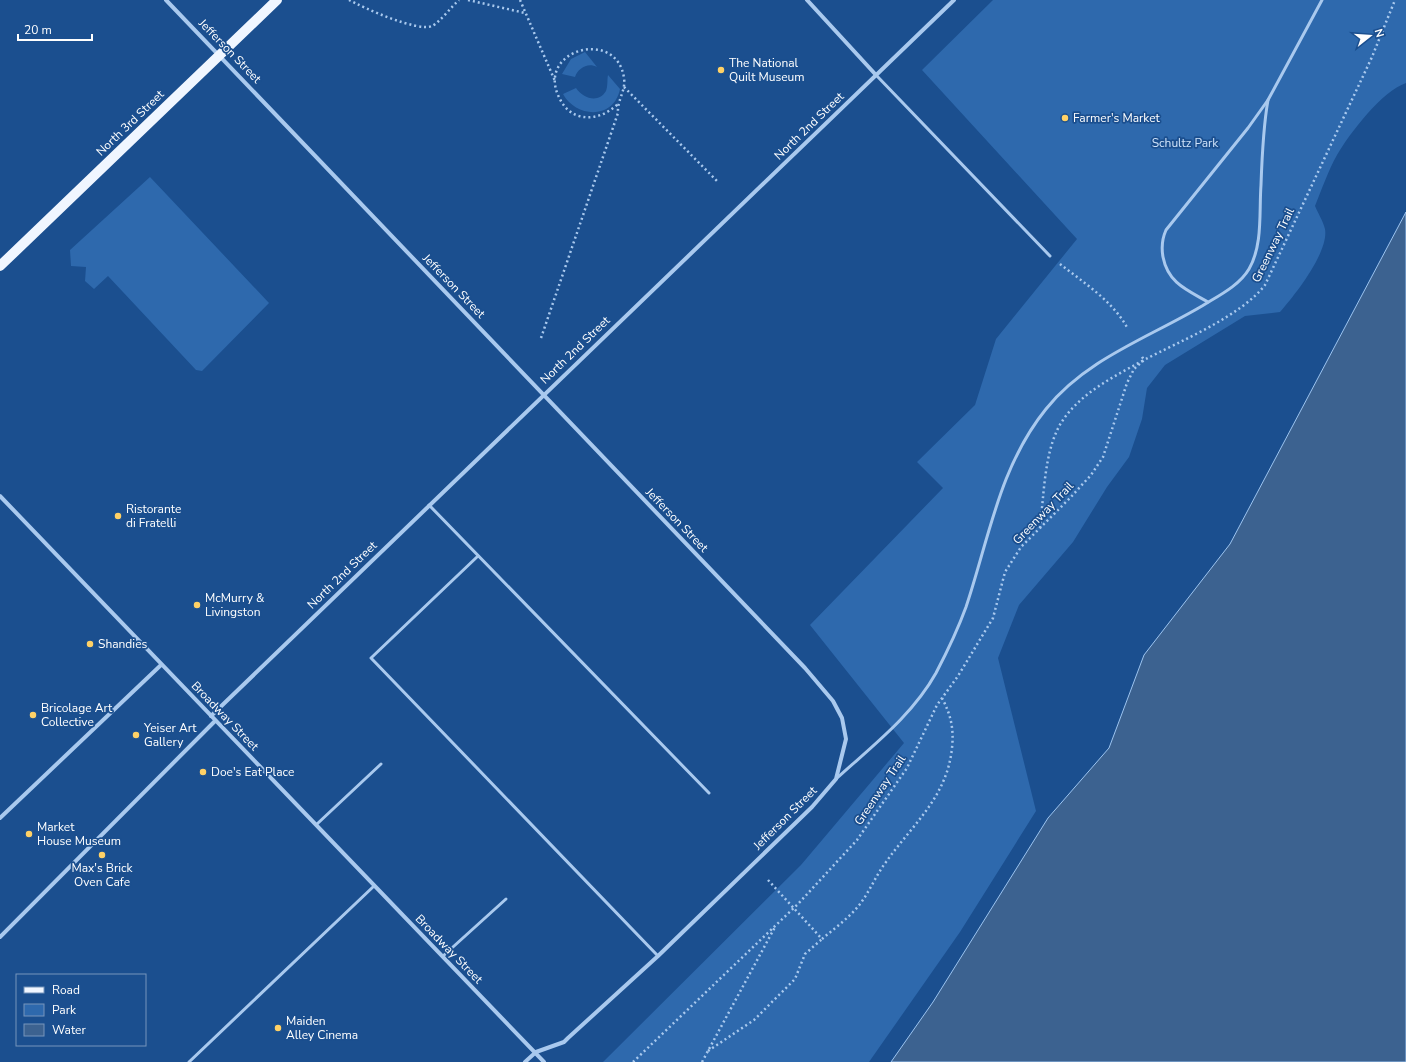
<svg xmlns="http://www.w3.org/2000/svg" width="1406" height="1062" font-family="'Nunito Sans',sans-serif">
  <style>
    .green { fill: #2e69ad }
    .water { fill: #3c6290; stroke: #9cc4f0 }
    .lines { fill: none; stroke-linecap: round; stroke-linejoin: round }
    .path { stroke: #a9c9ee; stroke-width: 2.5; stroke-dasharray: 2 3; stroke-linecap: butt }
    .lane { stroke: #a9c9ee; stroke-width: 3 }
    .street { stroke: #a9c9ee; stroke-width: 4 }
    .primary { stroke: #f0f6ff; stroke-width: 10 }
    .poi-dot { fill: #ffd166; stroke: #1b4f8f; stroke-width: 1.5 }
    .labels { text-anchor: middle; stroke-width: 3.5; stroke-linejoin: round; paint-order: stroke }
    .street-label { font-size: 12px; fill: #fff; stroke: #1b4f8f }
    .poi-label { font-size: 12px; fill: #fff; stroke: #1b4f8f; text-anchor: start }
    .park-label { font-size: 12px; fill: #cfe3fa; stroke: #1b4f8f }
  </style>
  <rect width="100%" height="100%" fill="#1b4f8f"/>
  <!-- green -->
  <g class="green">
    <path d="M993,0h413v83c-24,8 -56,50 -69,72 -9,16 -15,34 -22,51 3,7 8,15 10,23 4,23 -30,66 -45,83l-35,4 -80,49 -18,23 -5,31 -13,38 -22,30 -34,55 -54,63 -21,53 38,153 -76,121 -91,130h-266l198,-197 103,-122 -94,-118 133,-137 -26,-26 58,-57 21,-66 81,-100 -155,-169z"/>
    <path d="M585,52l12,15c-9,-5 -19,1 -22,10l-13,-3 9,-15z"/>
    <path d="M608,75l12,14c-6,31 -44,29 -57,5l13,-6c7,10 22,16 30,3 2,-5 1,-12 2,-16z"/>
    <polygon points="150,177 269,303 202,371 196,370 108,276 94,289 85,281 86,267 71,266 70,250"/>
  </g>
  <!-- water -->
  <polygon class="water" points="1406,212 1406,1062 891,1062 933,1002 1048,818 1109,748 1144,655 1230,544"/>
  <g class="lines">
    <!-- path -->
    <g class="path">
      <path d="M349,0c15,8 68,32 83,26 7,-3 20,-20 27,-26"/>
      <polyline points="468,0 525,13"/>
      <polyline points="520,0 555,81"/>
      <polyline points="624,87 717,181"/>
      <path d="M1060,264c24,19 53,37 68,65"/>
      <path d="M541,338l77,-225c-1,-13 8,-22 6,-35 -7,-50 -86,-29 -66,17 4,10 11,18 21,21 15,4 28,-2 39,-12"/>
      <path d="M1040,528c4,-32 4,-81 23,-108 19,-28 52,-44 81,-60l-3,-5"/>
      <path d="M768,880l54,59c13,-11 28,-22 38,-35 10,-13 16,-29 26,-42 27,-38 61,-65 66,-114 2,-19 -1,-33 -10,-50"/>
      <polyline points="708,1051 754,1020 795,979 805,954 822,939"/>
      <path d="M633,1062l165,-158 59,-64 50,-72 30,-63 21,-29 35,-58 12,-46 16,-25 49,-49 21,-23 12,-18 24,-74 7,-14 10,-9c36,-19 96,-43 121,-75l107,-228 23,-57"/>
      <polyline points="702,1062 775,927"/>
    </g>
    <!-- lane -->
    <g class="lane">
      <polyline points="876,75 1050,256"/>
      <path d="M1208,302c-21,-12 -40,-19 -45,-45 -2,-11 -1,-18 3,-27l82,-102 20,-28 54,-100"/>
      <polyline points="429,505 709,793"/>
      <polyline points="478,556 371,658 658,956"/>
      <path d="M836,779c36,-33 76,-63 100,-106 11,-21 22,-44 30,-66 23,-68 33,-140 80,-198 40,-50 102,-71 156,-103 16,-10 37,-20 47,-37 14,-24 10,-57 12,-84 1,-29 2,-57 7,-85"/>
      <polyline points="317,824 381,764"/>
      <polyline points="443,956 506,899"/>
      <polyline points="189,1062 374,886"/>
    </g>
    <!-- street -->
    <g class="street">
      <polyline points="166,0 805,668 833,701 842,718 846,739 836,779 812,807 658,956 568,1038 564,1042 536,1052 525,1062"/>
      <polyline points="807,0 876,75"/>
      <polyline points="0,496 544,1062"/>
      <polyline points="211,716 954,0"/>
      <polyline points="0,818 161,665"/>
      <polyline points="0,937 215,721"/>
    </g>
    <!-- primary -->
    <polyline class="primary" points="0,266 277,0"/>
  </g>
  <!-- markers -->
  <g class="poi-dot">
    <circle cx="721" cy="70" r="4"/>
    <circle cx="1065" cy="118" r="4"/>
    <circle cx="118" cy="516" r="4"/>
    <circle cx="197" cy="605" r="4"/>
    <circle cx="90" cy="644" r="4"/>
    <circle cx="33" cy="715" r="4"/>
    <circle cx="136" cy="735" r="4"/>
    <circle cx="203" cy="772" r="4"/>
    <circle cx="29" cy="834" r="4"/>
    <circle cx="102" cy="855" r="4"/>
    <circle cx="278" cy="1028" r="4"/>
  </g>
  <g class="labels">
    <!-- street labels -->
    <g class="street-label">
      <text transform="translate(230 51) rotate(46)" y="4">Jefferson Street</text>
      <text transform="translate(130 123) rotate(-44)" y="4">North 3rd Street</text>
      <text transform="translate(809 126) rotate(-44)" y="4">North 2nd Street</text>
      <text transform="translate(1273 245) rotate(-64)" y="4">Greenway Trail</text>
      <text transform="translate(454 286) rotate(46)" y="4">Jefferson Street</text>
      <text transform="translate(575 350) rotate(-44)" y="4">North 2nd Street</text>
      <text transform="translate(1043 513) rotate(-46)" y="4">Greenway Trail</text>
      <text transform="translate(677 520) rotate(46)" y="4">Jefferson Street</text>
      <text transform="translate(342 575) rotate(-44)" y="4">North 2nd Street</text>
      <text transform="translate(225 716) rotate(46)" y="4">Broadway Street</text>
      <text transform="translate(880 790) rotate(-56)" y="4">Greenway Trail</text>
      <text transform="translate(785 818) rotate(-45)" y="4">Jefferson Street</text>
      <text transform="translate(449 949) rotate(46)" y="4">Broadway Street</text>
    </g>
    <!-- poi labels -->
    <g class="poi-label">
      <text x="729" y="67">The National<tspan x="729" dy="14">Quilt Museum</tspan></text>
      <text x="1073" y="122">Farmer's Market</text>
      <text x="126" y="513">Ristorante<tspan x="126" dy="14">di Fratelli</tspan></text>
      <text x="205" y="602">McMurry &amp;<tspan x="205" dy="14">Livingston</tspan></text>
      <text x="98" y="648">Shandies</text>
      <text x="41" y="712">Bricolage Art<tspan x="41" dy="14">Collective</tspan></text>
      <text x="144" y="732">Yeiser Art<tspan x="144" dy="14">Gallery</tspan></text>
      <text x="211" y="776">Doe's Eat Place</text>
      <text x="37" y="831">Market<tspan x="37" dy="14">House Museum</tspan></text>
      <text x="102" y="872" text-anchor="middle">Max's Brick<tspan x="102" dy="14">Oven Cafe</tspan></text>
      <text x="286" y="1025">Maiden<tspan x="286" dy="14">Alley Cinema</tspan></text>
    </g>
    <!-- park labels -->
    <g class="park-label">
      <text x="1185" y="147">Schultz Park</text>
    </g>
  </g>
  <!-- legend -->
  <rect x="16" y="974" width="130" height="72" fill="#1b4f8f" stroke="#7695bc"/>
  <rect x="24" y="987" width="20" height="6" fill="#f0f6ff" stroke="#7695bc"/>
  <text x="52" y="994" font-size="12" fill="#ffffff">Road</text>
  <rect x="24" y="1004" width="20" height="12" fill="#2e69ad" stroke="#7695bc"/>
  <text x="52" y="1014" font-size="12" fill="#ffffff">Park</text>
  <rect x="24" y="1024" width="20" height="12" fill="#3c6290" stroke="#7695bc"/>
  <text x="52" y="1034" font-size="12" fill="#ffffff">Water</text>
  <!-- north arrow -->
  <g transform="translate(1370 36) rotate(73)" stroke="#1b4f8f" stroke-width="3" paint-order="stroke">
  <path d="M0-3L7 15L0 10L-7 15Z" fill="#ffffff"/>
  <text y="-6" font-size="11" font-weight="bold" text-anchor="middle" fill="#ffffff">N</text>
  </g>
  <!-- scale -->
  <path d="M18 34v6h74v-6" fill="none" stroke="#ffffff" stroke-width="2"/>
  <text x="24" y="34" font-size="12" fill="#ffffff" stroke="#1b4f8f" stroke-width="3" paint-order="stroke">20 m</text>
</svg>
